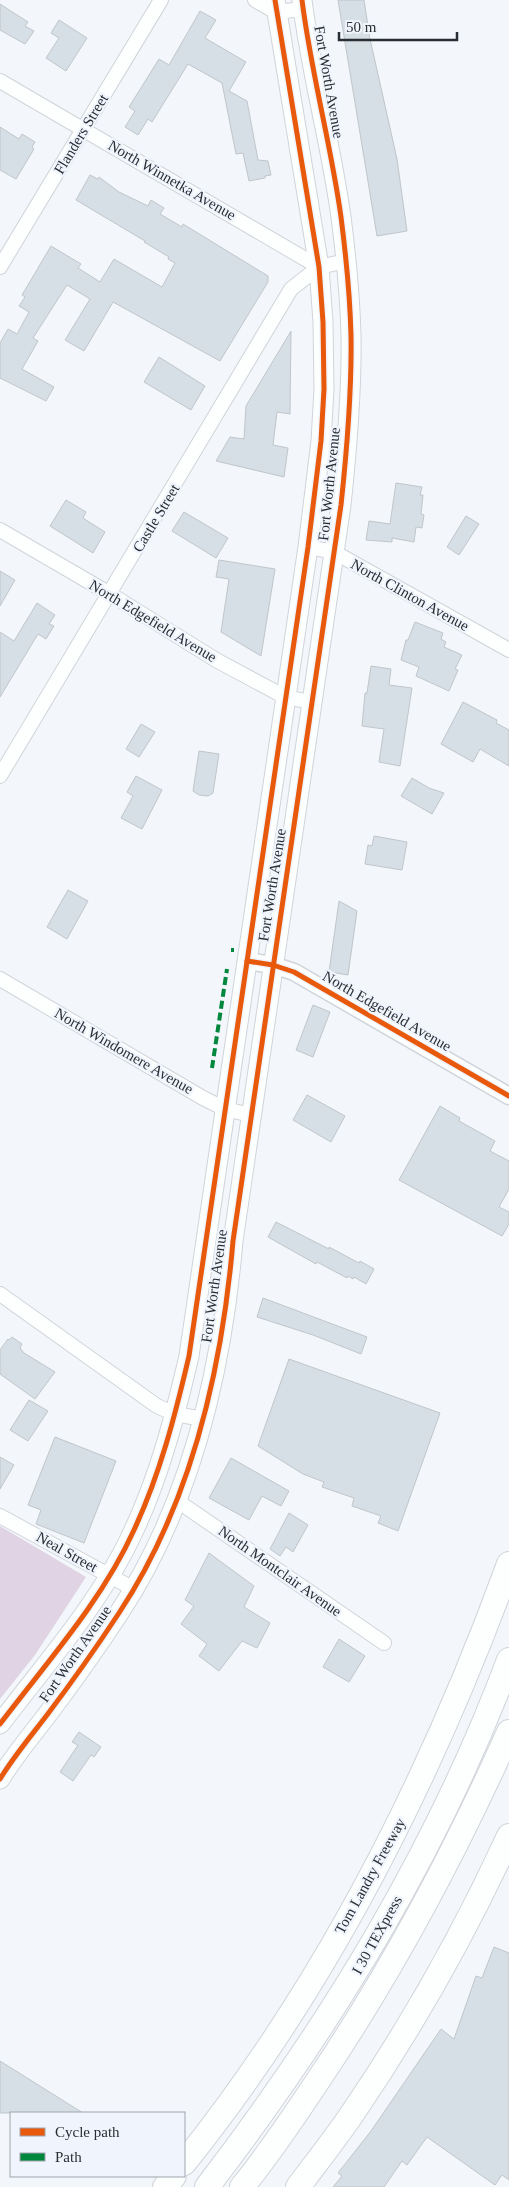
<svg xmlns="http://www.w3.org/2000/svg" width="509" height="2187" font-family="Georgia,serif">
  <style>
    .green { fill: #e0d4e4 }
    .building { fill: #d6dfe5; stroke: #c0c6ca }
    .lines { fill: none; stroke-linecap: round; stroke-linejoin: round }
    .minor-casing { stroke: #d0d4da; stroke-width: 16 }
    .tertiary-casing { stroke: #d0d4da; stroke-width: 19 }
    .secondary-casing { stroke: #d0d4da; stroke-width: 21 }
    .motorway-casing { stroke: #d0d4da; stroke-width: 26 }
    .minor { stroke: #fdfefe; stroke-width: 14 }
    .tertiary { stroke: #fdfefe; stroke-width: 16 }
    .secondary { stroke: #fdfefe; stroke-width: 19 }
    .motorway { stroke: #fdfefe; stroke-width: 24 }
    .quiet { stroke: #00873e; stroke-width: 4; stroke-dasharray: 8 4; stroke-linecap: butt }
    .cycleway-casing { stroke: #f0f5fd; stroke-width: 8 }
    .cycleway { stroke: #e8590c; stroke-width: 5 }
    .labels { text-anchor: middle; stroke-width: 4.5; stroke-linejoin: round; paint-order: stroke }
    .street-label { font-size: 15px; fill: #292e35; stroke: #f0f5fd }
  </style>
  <rect width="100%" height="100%" fill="#f3f6fa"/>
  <!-- green -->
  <polygon class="green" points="0,1526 86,1577 35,1655 0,1699"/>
  <!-- building -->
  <g class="building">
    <polygon points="338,0 364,0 370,39 397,159 407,231 377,236"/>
    <polygon points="0,4 28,22 25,26 34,31 25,44 0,30"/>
    <polygon points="200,11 216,20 205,38 246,62 229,91 247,101 258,160 268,161 271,175 265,176 265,178 249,181 243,153 236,154 222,83 188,64 152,122 148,119 138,135 125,127 135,111 129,107 159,59 169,65"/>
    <polygon points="59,20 87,38 66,71 46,58 59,38 51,33"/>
    <polygon points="0,127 19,139 22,134 35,142 32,147 34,149 16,179 0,170"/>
    <polygon points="90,175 98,179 99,177 119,192 148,206 151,200 164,208 160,214 182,227 183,224 268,276 268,282 220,361 113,302 84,351 65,340 90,299 67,285 33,338 38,341 22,369 54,387 46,401 0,378 0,343 8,329 17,334 29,312 19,306 25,297 22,295 51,246 81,264 78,268 100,282 114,259 162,287 175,263 168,259 169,257 144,242 145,241 76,200"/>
    <polygon points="291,331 290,414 277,412 273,445 288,448 284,477 216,461 230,437 244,439 246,406"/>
    <polygon points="159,357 205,386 191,410 144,382"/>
    <polygon points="396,483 422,487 420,495 423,495 421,514 424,515 422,528 416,527 414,542 392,538 392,542 366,540 369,521 390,524"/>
    <polygon points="66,500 86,512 83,518 105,532 93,553 50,526"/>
    <polygon points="184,512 228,538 216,558 172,531"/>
    <polygon points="466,516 479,524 459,555 447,547"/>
    <polygon points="219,560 275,569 261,656 221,632 229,579 216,577"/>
    <polygon points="0,571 15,580 0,606"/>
    <polygon points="37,603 55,615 49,624 54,626 46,639 38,634 0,697 0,632 14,641"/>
    <polygon points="415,622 443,633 441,639 446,642 444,647 462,655 455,669 458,670 449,691 416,676 419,667 401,660 406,640 408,640"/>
    <polygon points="371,666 391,669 389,685 412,688 400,766 379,762 384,729 362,726 365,693 367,693"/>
    <polygon points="463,702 497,720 496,723 509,730 509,766 480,749 473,762 441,744"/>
    <polygon points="141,724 155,732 139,757 126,749"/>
    <polygon points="199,751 219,754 213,793 208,796 199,795 193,791"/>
    <polygon points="136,776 162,790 142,829 121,818 133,796 127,792"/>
    <polygon points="412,778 429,788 444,793 432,814 401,796"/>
    <polygon points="374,836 407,842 402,870 365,864 368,845 372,846"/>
    <polygon points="68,890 88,901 67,939 47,927"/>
    <polygon points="339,901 357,911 348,975 329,972"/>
    <polygon points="313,1005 330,1012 313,1057 296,1050"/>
    <polygon points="307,1095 345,1116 331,1142 293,1120"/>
    <polygon points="440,1106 460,1118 459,1121 495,1141 490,1151 509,1161 509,1189 499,1207 509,1212 509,1224 502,1236 399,1180"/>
    <polygon points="276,1222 329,1249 329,1247 359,1263 360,1261 374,1269 366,1284 354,1277 353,1279 348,1276 347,1278 317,1262 316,1264 268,1237"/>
    <polygon points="263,1298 367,1337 361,1354 313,1335 257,1317"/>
    <polygon points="12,1337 22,1344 20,1348 24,1353 55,1372 35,1399 0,1374 0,1350 8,1339 9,1340"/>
    <polygon points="289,1359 440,1413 398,1531 378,1523 381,1516 352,1506 354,1498 322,1487 324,1482 303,1474 258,1446"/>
    <polygon points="29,1400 48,1411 28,1441 10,1430"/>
    <polygon points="55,1437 116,1461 84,1543 36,1524 41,1510 28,1505"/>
    <polygon points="0,1457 14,1465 0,1489"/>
    <polygon points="231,1458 289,1491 281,1506 262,1496 249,1520 209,1498"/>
    <polygon points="289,1513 308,1525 293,1552 286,1547 280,1556 270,1549"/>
    <polygon points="209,1553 254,1586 244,1607 270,1623 257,1648 242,1641 219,1671 199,1656 207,1644 181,1624 194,1606 185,1600"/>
    <polygon points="339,1639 365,1656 349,1682 323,1667"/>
    <polygon points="79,1732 101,1747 94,1757 91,1755 73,1781 60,1772 78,1745 72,1742"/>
    <polygon points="494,1947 509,1953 509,2180 502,2175 495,2185 427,2137 407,2165 402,2161 384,2187 333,2187 342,2176 338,2173 371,2131 441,2029 454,2039 476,1976 482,1978"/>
    <polygon points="0,2061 83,2113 0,2113"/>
  </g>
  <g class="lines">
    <defs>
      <g id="minor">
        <polyline points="255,0 276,12 303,9"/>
        <polyline points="0,81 319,267 346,261"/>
        <polyline points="0,267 161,0"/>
        <polyline points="0,530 110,594 216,660 285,697 311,702"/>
        <polyline points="308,547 334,552 509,650"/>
        <polyline points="0,776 291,289 319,267"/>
        <polyline points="0,979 203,1098 225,1109 251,1115"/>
        <polyline points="0,1294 157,1406 175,1414 203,1419"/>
        <polyline points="176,1500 384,1643"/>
        <polyline points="0,1516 134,1589"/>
      </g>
      <polyline id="tertiary" points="247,961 273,965 294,972 509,1096"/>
      <g id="secondary">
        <path d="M0,1724c47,-62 102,-123 134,-194 26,-56 41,-114 55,-174l119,-809 13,-106 3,-52 -1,-67 -4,-55 -44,-267"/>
        <path d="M0,1779c14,-23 31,-43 47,-64 25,-33 49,-67 72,-102 72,-109 103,-243 114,-372l108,-736c6,-56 11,-113 10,-170 -1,-39 -5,-79 -10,-118 -10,-73 -30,-144 -39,-217"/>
      </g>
      <g id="motorway">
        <path d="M184,2163c143,-178 247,-385 325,-599"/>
        <polyline points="165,2187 174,2176"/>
        <path d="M207,2187c124,-162 230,-335 302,-527"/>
        <path d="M242,2187c28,-34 53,-72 77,-108 74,-110 136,-226 190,-347"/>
        <path d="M298,2187c18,-24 37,-48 54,-73 60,-88 113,-182 157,-278"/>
      </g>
    </defs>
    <!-- minor casing -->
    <use href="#minor" class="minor-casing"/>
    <!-- tertiary casing -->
    <use href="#tertiary" class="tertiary-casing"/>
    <!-- secondary casing -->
    <use href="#secondary" class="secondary-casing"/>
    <!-- motorway casing -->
    <use href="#motorway" class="motorway-casing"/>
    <!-- minor -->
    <use href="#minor" class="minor"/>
    <!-- tertiary -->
    <use href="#tertiary" class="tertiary"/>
    <!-- secondary -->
    <use href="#secondary" class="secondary"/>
    <!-- motorway -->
    <use href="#motorway" class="motorway"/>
    <!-- quiet -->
    <g class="quiet">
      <polyline points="231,950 234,950"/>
      <polyline points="212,1068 227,969"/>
    </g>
    <defs>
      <g id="cycleway">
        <polyline points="247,961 273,965 294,972 509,1096"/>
        <path d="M0,1724c47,-62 102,-123 134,-194 26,-56 41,-114 55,-174l119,-809 13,-106 3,-52 -1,-67 -4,-55 -44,-267"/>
        <path d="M0,1779c14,-23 31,-43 47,-64 25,-33 49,-67 72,-102 72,-109 103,-243 114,-372l108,-736c6,-56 11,-113 10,-170 -1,-39 -5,-79 -10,-118 -10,-73 -30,-144 -39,-217"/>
      </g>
    </defs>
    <!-- cycleway casing -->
    <use href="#cycleway" class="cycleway-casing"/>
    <!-- cycleway -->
    <use href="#cycleway" class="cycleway"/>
  </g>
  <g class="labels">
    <!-- street labels -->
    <g class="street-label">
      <text transform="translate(329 82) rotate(80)" y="5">Fort Worth Avenue</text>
      <text transform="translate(81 134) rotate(-59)" y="5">Flanders Street</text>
      <text transform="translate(172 180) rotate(30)" y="5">North Winnetka Avenue</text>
      <text transform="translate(329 484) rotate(-84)" y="5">Fort Worth Avenue</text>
      <text transform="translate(156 518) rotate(-59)" y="5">Castle Street</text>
      <text transform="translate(410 595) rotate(29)" y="5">North Clinton Avenue</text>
      <text transform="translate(153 621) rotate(31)" y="5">North Edgefield Avenue</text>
      <text transform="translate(272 885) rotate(-81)" y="5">Fort Worth Avenue</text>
      <text transform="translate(387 1011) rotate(30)" y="5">North Edgefield Avenue</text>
      <text transform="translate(124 1051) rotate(30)" y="5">North Windomere Avenue</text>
      <text transform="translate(214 1286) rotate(-82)" y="5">Fort Worth Avenue</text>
      <text transform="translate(67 1552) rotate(29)" y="5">Neal Street</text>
      <text transform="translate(280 1571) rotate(35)" y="5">North Montclair Avenue</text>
      <text transform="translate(75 1654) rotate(-55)" y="5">Fort Worth Avenue</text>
      <text transform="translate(370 1876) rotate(-61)" y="5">Tom Landry Freeway</text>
      <text transform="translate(377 1935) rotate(-61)" y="5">I 30 TEXpress</text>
    </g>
  </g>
  <!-- legend -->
  <rect x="10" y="2112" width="175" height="65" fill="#f0f5fd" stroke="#a0a5ad"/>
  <rect x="20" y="2128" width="25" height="8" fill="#e8590c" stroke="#a0a5ad"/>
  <text x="55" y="2137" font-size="15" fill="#292e35">Cycle path</text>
  <rect x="20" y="2153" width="25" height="8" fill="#00873e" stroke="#a0a5ad"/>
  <text x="55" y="2162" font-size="15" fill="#292e35">Path</text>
  <!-- scale -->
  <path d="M339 32v8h118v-8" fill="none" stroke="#292e35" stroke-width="2.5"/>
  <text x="346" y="32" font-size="15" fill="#292e35" stroke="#f0f5fd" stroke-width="4" paint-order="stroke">50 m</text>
</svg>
